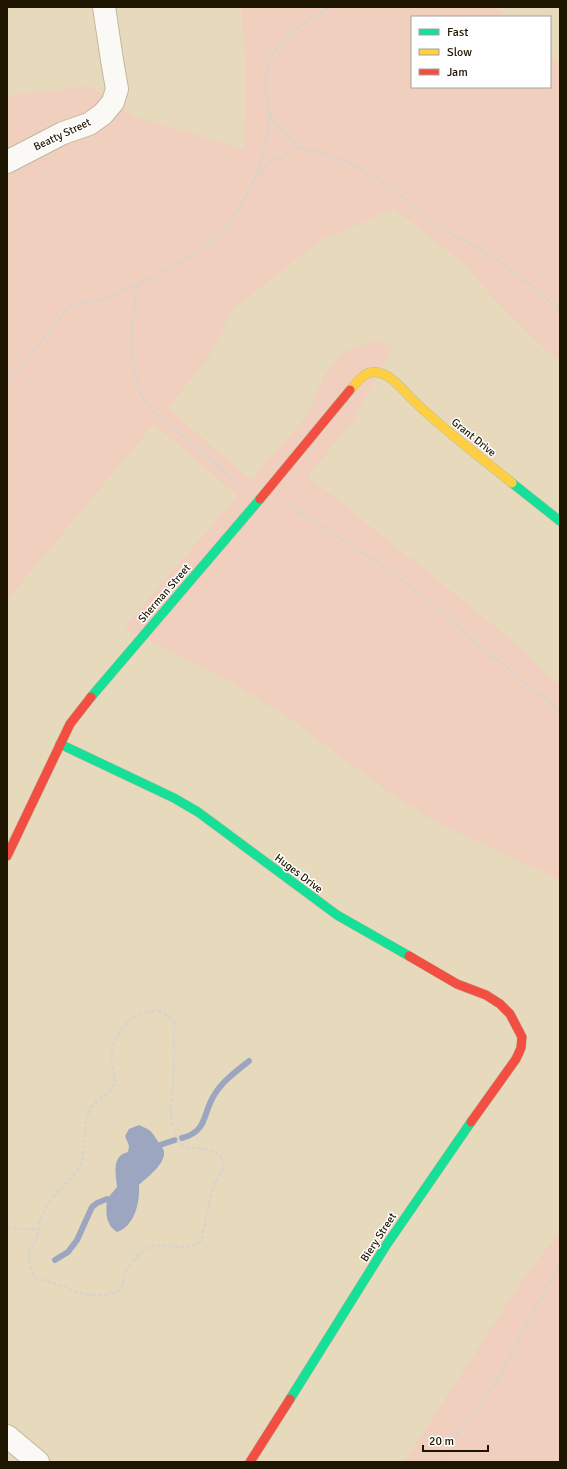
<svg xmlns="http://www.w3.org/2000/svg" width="567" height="1469" font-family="Signika,sans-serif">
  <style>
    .green { fill: #f0cfbe }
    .water { fill: #9ca6c1 }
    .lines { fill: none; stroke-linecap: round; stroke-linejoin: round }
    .stream { stroke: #9ca6c1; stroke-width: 6 }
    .street-casing { stroke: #c1b79f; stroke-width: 24 }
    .fast-casing { stroke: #c1b79f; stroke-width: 10 }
    .slow-casing { stroke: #c1b79f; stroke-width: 10 }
    .jam-casing { stroke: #c1b79f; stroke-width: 10 }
    .path { stroke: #d8d4ca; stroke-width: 2.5; stroke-dasharray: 4 2; stroke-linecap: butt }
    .street { stroke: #fbf9f5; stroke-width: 22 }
    .fast { stroke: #16e098; stroke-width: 9 }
    .slow { stroke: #ffcf43; stroke-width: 9 }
    .jam { stroke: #f24e42; stroke-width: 9 }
    .labels { text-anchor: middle; stroke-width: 3; stroke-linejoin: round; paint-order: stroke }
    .street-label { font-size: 11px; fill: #1f1602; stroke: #fff }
  </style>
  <rect width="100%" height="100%" fill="#e7dabc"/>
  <!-- green -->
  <g class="green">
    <polygon points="241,7 496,7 507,17 412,17 412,87 550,87 550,55 560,64 560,361 546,350 504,310 461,262 394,209 321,240 233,309 206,362 168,408 251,480 306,417 324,376 338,357 356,346 376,341 393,346 353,422 308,476 504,633 560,686 560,880 434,821 384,789 290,719 223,677 123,628 237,496 154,424 7,600 7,96 90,86 134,116 244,149 246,68"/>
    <polygon points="560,1232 560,1462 404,1462 530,1268"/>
  </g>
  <!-- water -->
  <path class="water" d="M139,1125c11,5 12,5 18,15 2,3 6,8 7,11 2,13 -17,26 -25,34 1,17 -4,41 -22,47 -12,-8 -11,-19 -10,-33l10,-12c-1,-13 -6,-31 11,-35l1,-6 -4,-10 4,-7z"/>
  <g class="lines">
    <!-- stream -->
    <g class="stream">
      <path d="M182,1138c24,-6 21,-22 30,-39 8,-16 23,-27 37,-38"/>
      <polyline points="160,1145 175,1140"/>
      <polyline points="55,1260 68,1252 77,1240 92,1207 97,1203 107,1199"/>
    </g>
    <defs>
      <g id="street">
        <polyline points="7,162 63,133 89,124 103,114 113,102 117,89 112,60 104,7"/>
        <polyline points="7,1436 38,1462"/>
      </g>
      <g id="fast">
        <polyline points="512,483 560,521"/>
        <polyline points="91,697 260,499"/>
        <polyline points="60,744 174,798 198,812 337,915 409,956"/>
        <polyline points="290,1399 385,1247 471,1122"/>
      </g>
      <path id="slow" d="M350,390c6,-7 14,-18 24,-18 15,0 28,17 37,26 31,31 67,57 101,85"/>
      <g id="jam">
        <polyline points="260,499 350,390"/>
        <polyline points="7,856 70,724 91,697"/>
        <polyline points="409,956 457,984 486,995 500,1004 510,1014 522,1037 521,1048 516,1059 471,1122"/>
        <polyline points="250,1462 290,1399"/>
      </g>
    </defs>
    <!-- street casing -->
    <use href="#street" class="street-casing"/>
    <!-- fast casing -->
    <use href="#fast" class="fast-casing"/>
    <!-- slow casing -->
    <use href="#slow" class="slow-casing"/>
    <!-- jam casing -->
    <use href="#jam" class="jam-casing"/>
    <!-- path -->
    <g class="path">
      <polyline points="270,115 266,94 266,72 270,56 294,30 330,7"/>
      <polyline points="299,147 268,164 255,178 266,143 270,115 279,128 299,147 322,153 352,164 383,182 447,232 482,250 511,269 560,310"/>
      <path d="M137,284c-4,31 -10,84 5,112 9,16 26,27 39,39 20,17 40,34 61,52"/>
      <polyline points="7,379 21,366 71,305 85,302 102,300 157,275 179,263 203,248 224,229 240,208 255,178"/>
      <polyline points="286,501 311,520 378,563 426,599 478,644 560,711"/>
      <path d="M158,1011l9,4 7,8v46l-3,41 1,14 7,19 4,4 23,2 9,3 5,4 3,5v7l-10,18 -12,55c-14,12 -34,1 -51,6 -7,2 -25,21 -26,28 -1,4 0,9 -2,12 -5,10 -34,9 -43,6 -6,-2 -11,-5 -17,-7 -9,-3 -18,-5 -26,-8 -6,-7 -9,-20 -6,-29 2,-3 5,-6 6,-10 3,-7 2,-14 5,-21 2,-7 7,-15 12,-21 8,-10 20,-18 26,-29 10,-17 1,-42 12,-60 5,-9 20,-13 23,-24 2,-8 -3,-18 -3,-27 0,-9 6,-20 11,-28 9,-14 21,-17 36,-18z"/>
      <polyline points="7,1228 38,1230"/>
      <polyline points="442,1462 461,1426 488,1395 500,1376 538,1302 560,1265"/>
    </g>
    <!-- street -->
    <use href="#street" class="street"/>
    <!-- fast -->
    <use href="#fast" class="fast"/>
    <!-- slow -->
    <use href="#slow" class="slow"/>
    <!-- jam -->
    <use href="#jam" class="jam"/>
  </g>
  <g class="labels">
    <!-- street labels -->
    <g class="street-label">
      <text transform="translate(62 134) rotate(-25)" y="4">Beatty Street</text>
      <text transform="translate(474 437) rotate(39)" y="4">Grant Drive</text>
      <text transform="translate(164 593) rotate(-49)" y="4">Sherman Street</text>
      <text transform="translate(299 873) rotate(37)" y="4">Huges Drive</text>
      <text transform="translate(378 1237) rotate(-57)" y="4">Biery Street</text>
    </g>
  </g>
  <!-- border -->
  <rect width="567" height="1469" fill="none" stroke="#1f1602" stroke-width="16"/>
  <!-- legend -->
  <rect x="411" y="16" width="140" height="72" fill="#ffffff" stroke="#a5a29a"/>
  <rect x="419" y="29" width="20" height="6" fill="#16e098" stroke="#a5a29a"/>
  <text x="447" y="36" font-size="12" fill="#1f1602">Fast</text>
  <rect x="419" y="49" width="20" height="6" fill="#ffcf43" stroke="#a5a29a"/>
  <text x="447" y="56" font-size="12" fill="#1f1602">Slow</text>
  <rect x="419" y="69" width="20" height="6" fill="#f24e42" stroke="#a5a29a"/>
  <text x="447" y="76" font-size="12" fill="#1f1602">Jam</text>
  <!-- scale -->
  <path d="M423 1445v6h65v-6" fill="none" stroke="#1f1602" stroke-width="2"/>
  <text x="429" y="1445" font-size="12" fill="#1f1602" stroke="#ffffff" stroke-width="3" paint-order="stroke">20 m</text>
</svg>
